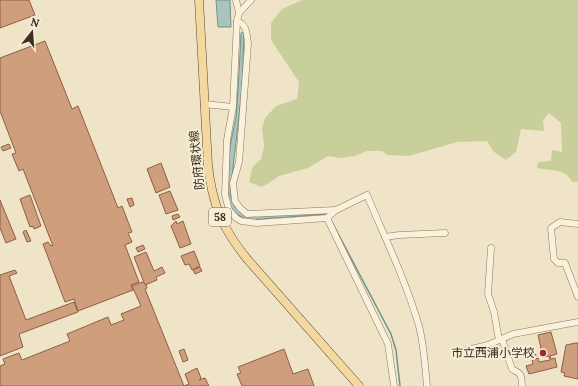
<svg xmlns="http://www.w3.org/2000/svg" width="578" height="386" font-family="Lora,'Noto Sans JP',serif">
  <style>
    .green { fill: #c9cf9b }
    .water { fill: #a9c4bc; stroke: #6f938a }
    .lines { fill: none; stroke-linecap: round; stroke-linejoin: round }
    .stream { stroke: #6f938a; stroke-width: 1.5 }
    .building { fill: #cf9f7d; stroke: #8d5f41 }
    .minor-casing { stroke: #8d765c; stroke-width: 7 }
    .major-casing { stroke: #5b4430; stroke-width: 9 }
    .minor { stroke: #faf1dc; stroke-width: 6 }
    .major { stroke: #f3d9a0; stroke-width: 8 }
    .poi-dot { fill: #9e2a2b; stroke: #f7eed8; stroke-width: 1.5 }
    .labels { text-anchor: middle; stroke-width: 4; stroke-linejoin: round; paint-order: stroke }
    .shield { fill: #f7eed8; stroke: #756857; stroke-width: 1 }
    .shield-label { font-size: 11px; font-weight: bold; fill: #3d2e20 }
    .street-label { font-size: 12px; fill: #3d2e20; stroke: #f7eed8 }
    .poi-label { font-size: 12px; fill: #3d2e20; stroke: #f7eed8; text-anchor: end }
  </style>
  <rect width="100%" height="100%" fill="#f0e4c8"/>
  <!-- green -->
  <path class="green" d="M302,0h276v182h-6c-6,-14 -22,-11 -35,-14l1,-6 13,-1 1,-11 10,2 -1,-29 -12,-10 -6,7 1,11 -23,-2 -5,23 -10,8 -12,-8 -7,-11 -30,1 -48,14 -22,-1 -5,-4h-15l-12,5 -14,2 -13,-2 -20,12 -29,8 -10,7 -8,4 -12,-5 4,-16 8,-7 3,-12 -2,-19 3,-10 11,-12 21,-7 2,-17 -28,-42v-17l11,-14z"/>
  <!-- water -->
  <g class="water">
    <polygon points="216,0 230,0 231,27 218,27"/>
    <path d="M244,32l-2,58 -12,104 5,13 10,8 83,-2 -1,1 -79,6c-12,-5 -18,-11 -21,-23l3,-51 6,-29 3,-43 2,-41z"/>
  </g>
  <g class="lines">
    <!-- stream -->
    <polyline class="stream" points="333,224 391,334 396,350 400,386"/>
  </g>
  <!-- building -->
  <g class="building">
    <polygon points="0,0 29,0 35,15 0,28"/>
    <polygon points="45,41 72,109 78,106 118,208 122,206 132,232 128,233 132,242 125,245 139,282 131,285 133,290 78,311 74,299 65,302 43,244 48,242 50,245 53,246 23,169 19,171 12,154 16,153 0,111 0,58"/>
    <polygon points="9,144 11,148 3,151 1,147"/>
    <polygon points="161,163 170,187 156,193 147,169"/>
    <polygon points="170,191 178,210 166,214 159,195"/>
    <polygon points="30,195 41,226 34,229 33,226 30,227 20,199"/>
    <polygon points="132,198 134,205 130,207 127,199"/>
    <polygon points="0,200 16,239 6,243 0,228"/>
    <polygon points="178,214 180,217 173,220 172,216"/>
    <polygon points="176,221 177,224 183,221 191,244 180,248 171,226"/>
    <polygon points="26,230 31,241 27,242 23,232"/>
    <polygon points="143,245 145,249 138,252 136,248"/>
    <polygon points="194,251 200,266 192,270 189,264 185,265 181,256"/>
    <polygon points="146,252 154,271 162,267 165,273 156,277 157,280 145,285 134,257"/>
    <polygon points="200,267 202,271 195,274 193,270"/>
    <polygon points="15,270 17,273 9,276 26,320 74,302 78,312 19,334 23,347 0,356 0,275"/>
    <polygon points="142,282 146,285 147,288 145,289 184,386 189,384 185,374 197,368 201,378 199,380 205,378 209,386 0,386 0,366 5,364 3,359 19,353 22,360 70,341 67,334 108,317 111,325 124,320 121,314 141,306 132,286"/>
    <polygon points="551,332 557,354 550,356 551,359 555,358 557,367 529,374 526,366 533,364 532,360 538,358 539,362 550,360 549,356 543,357 538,335"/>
    <polygon points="576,343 578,343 578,379 564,376 565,373 561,372 566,345"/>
    <polygon points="534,348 536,356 527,358 525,350"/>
    <polygon points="184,349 188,360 183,362 179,351"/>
    <polygon points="284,349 293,374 308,369 314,386 242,386 237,374 241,373 238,367"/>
  </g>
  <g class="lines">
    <defs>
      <g id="minor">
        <polyline points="236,0 239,13"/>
        <path d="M251,0l-12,13 -2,8 -4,86 -6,33 -2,55 4,15 7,8 5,3 16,2 70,-5 9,-8 31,-15c18,43 39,86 52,131 5,19 6,40 8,60"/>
        <path d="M237,21c10,3 10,14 11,23l-9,118 -6,21 2,18 5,7 7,6 89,-4"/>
        <polyline points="204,104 233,107"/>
        <polyline points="327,218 388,344 394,386"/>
        <polyline points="578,224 560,222 551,228 554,259 558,263 565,263 578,297"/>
        <polyline points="385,237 399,235 445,233"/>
        <polyline points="491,248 488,294 494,312 499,340"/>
        <path d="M502,339l10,30c10,6 9,4 10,17"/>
        <polyline points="467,350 488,345 513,334 578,322"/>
      </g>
      <path id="major" d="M199,0l9,165c4,39 15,65 40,95l111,126"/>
    </defs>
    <!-- minor casing -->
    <use href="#minor" class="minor-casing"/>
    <!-- major casing -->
    <use href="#major" class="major-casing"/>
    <!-- minor -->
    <use href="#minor" class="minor"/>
    <!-- major -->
    <use href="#major" class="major"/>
  </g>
  <!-- markers -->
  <circle class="poi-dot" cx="543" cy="353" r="4"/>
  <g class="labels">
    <!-- shield labels -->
    <rect class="shield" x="209" y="208" width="22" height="18" rx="3"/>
    <g class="shield-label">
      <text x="220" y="221">58</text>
    </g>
    <!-- street labels -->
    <g class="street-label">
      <text transform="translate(197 160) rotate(-96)" y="4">防府環状線</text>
    </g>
    <!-- poi labels -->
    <g class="poi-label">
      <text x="535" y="357">市立西浦小学校</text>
    </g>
  </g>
  <!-- north arrow -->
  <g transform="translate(32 32) rotate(17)" stroke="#f7eed8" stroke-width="3" paint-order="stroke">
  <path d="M0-3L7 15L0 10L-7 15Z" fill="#3d2e20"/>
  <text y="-6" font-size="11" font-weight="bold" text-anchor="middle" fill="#3d2e20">N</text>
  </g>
</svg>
